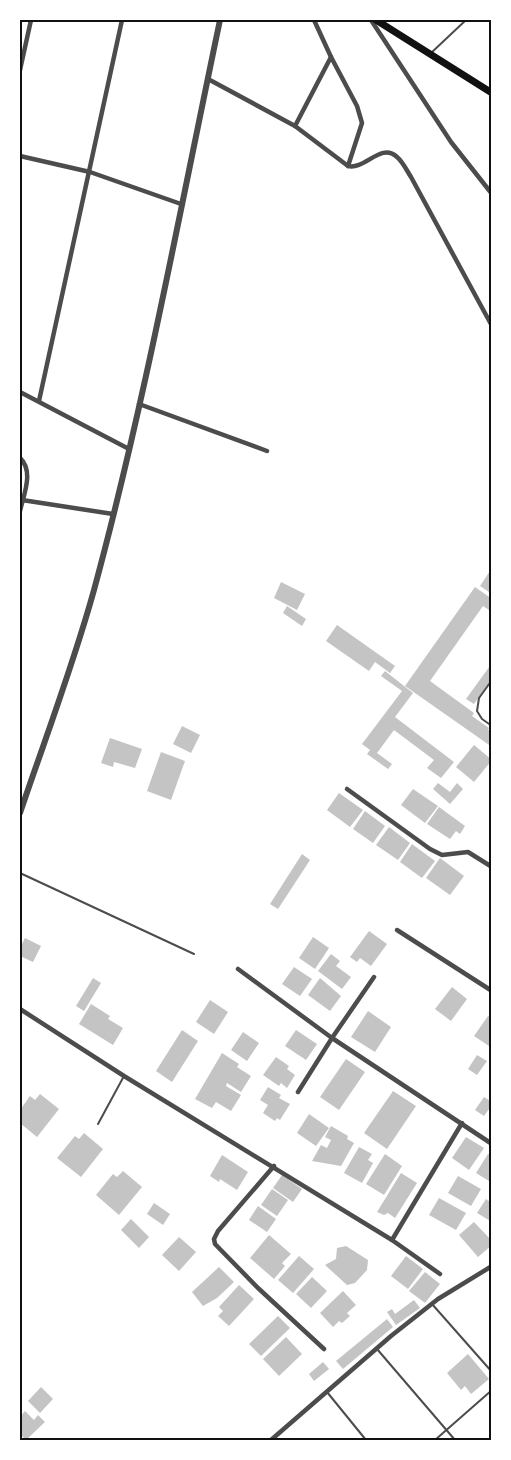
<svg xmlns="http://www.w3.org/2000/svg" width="511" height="1460" font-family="'PT Sans Narrow',sans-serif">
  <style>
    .building { fill: #c4c4c4 }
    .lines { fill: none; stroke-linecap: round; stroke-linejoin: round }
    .service { stroke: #4c4c4c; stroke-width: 2 }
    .minor { stroke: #4c4c4c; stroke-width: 4.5 }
    .tertiary { stroke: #4c4c4c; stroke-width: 6 }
    .secondary { stroke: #111; stroke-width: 7 }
    .neatline { fill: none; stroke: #111; stroke-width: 2 }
  </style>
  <rect width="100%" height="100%" fill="#fff"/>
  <!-- building -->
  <g class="building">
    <polygon points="492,568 492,588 489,592 480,586"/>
    <polygon points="281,582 305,594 297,610 274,598"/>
    <polygon points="475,587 492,599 492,612 483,606 430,681 474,713 472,716 489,728 488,730 492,732 492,747 405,686"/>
    <polygon points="287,606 306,619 302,626 283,613"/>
    <polygon points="337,625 395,666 390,673 375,662 369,671 326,641"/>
    <polygon points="492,663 492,679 474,704 466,699"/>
    <polygon points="385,671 413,693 395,717 454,762 441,778 427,768 434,760 394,730 377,753 392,764 388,769 367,754 370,750 362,744 402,691 381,676"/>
    <polygon points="182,726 200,735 191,753 173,744"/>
    <polygon points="110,738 142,749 135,768 114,762 113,767 101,763"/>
    <polygon points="474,745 492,760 474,782 456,767"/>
    <polygon points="161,752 185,761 171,800 147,791"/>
    <polygon points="438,783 450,792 457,783 463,789 450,804 433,789"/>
    <polygon points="413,789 438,806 425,823 401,805"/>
    <polygon points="339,793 363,810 350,827 327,810"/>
    <polygon points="439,807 465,826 460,834 456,831 450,839 427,824"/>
    <polygon points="365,811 385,826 373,843 353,829"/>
    <polygon points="389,827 410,843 398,860 376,845"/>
    <polygon points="412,844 435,861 422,878 400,862"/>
    <polygon points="302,854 310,860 278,909 270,904"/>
    <polygon points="440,858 464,876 450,895 426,878"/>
    <polygon points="369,931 387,944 371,966 360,958 357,962 350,957"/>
    <polygon points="313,937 329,948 315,969 299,958"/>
    <polygon points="25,938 41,946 33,962 20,956 20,948"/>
    <polygon points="331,954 340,961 336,966 351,977 342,989 318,971"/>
    <polygon points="294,967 312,979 300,996 282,984"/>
    <polygon points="93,978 101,983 84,1011 76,1006"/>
    <polygon points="320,978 341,996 330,1011 308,995"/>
    <polygon points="452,987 467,999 451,1021 435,1009"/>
    <polygon points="210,1000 228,1012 214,1034 196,1022"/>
    <polygon points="91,1004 110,1016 108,1019 123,1028 113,1045 79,1024"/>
    <polygon points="368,1011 391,1027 375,1052 351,1037"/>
    <polygon points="488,1016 492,1018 492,1043 489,1046 474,1036"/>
    <polygon points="182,1030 198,1041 172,1082 156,1071"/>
    <polygon points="296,1030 317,1044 306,1060 285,1046"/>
    <polygon points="243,1032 259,1043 247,1061 231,1050"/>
    <polygon points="222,1053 239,1064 237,1067 251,1076 241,1092 227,1083 226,1086 241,1095 231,1111 216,1102 212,1108 195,1099"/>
    <polygon points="477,1055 487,1061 477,1075 468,1069"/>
    <polygon points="276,1057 289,1066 287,1069 295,1075 287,1088 281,1083 279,1086 263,1075"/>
    <polygon points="346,1059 365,1072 339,1110 320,1097"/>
    <polygon points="268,1087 281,1095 279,1098 290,1104 280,1120 277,1118 275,1121 263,1113 268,1105 260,1100"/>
    <polygon points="393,1091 416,1106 387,1149 364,1133"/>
    <polygon points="40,1094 59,1109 37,1137 20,1123 20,1110 30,1096 35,1100"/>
    <polygon points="484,1097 492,1102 492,1105 484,1116 475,1110"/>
    <polygon points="309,1114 329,1128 316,1146 297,1133"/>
    <polygon points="331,1126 348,1136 347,1139 354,1143 341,1166 312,1161 321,1145 327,1148 331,1140 325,1137"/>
    <polygon points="84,1133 103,1149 81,1177 57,1158 75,1136 79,1139"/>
    <polygon points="466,1137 484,1148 469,1170 452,1158"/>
    <polygon points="359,1147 372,1154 368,1160 373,1163 362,1183 344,1173"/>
    <polygon points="385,1154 402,1166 384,1195 366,1184"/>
    <polygon points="488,1154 492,1156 492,1177 489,1181 476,1173"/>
    <polygon points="222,1155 248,1172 237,1190 220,1179 219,1182 210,1176"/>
    <polygon points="123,1171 142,1187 119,1215 96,1195 113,1174 117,1177"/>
    <polygon points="401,1173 417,1183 395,1218 388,1213 384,1215 377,1212"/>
    <polygon points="282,1175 302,1189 293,1202 273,1188"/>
    <polygon points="458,1176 481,1189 471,1206 448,1193"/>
    <polygon points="272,1189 288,1200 277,1216 261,1205"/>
    <polygon points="439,1198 466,1213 456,1230 429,1215"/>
    <polygon points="486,1199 492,1203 492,1222 477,1213"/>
    <polygon points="154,1203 170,1214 163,1225 147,1214"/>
    <polygon points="258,1206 276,1219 267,1232 249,1220"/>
    <polygon points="131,1219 149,1237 139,1248 121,1230"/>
    <polygon points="474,1222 492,1241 492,1245 478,1257 459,1235"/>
    <polygon points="269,1235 291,1254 282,1263 285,1266 274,1279 250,1258"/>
    <polygon points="179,1237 196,1252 179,1271 162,1255"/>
    <polygon points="346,1246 368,1260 367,1270 355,1283 347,1285 325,1265 336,1259 337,1248"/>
    <polygon points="299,1256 314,1269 293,1293 278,1280"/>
    <polygon points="406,1256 423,1269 408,1289 391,1276"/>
    <polygon points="219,1267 234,1282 217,1298 203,1306 192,1292"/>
    <polygon points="425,1272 440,1284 425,1303 409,1291"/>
    <polygon points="312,1277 327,1291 311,1308 296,1294"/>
    <polygon points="239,1285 254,1299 229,1326 218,1316 223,1311 219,1307"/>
    <polygon points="343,1291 356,1305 347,1313 350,1316 342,1323 339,1321 333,1327 320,1313"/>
    <polygon points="414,1300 420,1308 396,1325 387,1312 392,1309 395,1314"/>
    <polygon points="278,1316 290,1328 261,1356 249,1344"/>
    <polygon points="387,1319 393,1327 343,1369 336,1361"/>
    <polygon points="286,1337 302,1354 279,1376 263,1359"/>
    <polygon points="468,1354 489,1379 471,1394 465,1386 461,1390 447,1373"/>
    <polygon points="323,1362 329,1369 314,1381 309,1374"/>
    <polygon points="41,1387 53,1399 40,1413 28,1401"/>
    <polygon points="25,1411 34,1420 38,1415 45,1422 26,1440 20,1434 20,1417"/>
  </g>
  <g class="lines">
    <!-- service -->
    <g class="service">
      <polyline points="431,53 466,20"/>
      <polyline points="492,680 479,698 477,711 482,719 492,726"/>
      <polyline points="20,873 194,954"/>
      <polyline points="98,1124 124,1076"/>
      <polyline points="432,1304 492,1372"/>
      <polyline points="377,1349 455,1440"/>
      <polyline points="327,1392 366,1440"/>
      <polyline points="435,1440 492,1390"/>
    </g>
    <!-- minor -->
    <g class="minor">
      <polyline points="314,20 331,57 357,106 362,123 348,166"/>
      <polyline points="371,20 451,142 492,194"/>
      <polyline points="20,70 31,20"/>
      <path d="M208,79l87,47 53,40c17,4 33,-24 49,-9 6,5 10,14 14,20l81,149"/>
      <polyline points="295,126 331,57"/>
      <polyline points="20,156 90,172 181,204"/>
      <polyline points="20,392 129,449"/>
      <polyline points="39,401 122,20"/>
      <polyline points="139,404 267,451"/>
      <path d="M20,458c14,13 4,36 0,53"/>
      <polyline points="22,500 113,514"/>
      <polyline points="347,789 430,849 442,855 468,852 492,867"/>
      <polyline points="397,930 492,991"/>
      <polyline points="238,969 332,1038 492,1144"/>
      <polyline points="20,1009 124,1076 392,1240 440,1274"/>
      <polyline points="298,1092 332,1038 374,977"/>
      <polyline points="274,1166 218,1231 214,1239 215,1244 258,1288 324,1349"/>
      <polyline points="392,1240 462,1123"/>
      <polyline points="271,1440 391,1336 438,1299 492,1266"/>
    </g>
    <!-- tertiary -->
    <path class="tertiary" d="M20,813c25,-74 53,-147 74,-223 51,-188 86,-380 126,-570"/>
    <!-- secondary -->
    <polyline class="secondary" points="376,20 492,93"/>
  </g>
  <!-- border -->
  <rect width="511" height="1460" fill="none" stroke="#ffffff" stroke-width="42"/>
  <rect x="21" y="21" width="469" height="1418" class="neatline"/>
</svg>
